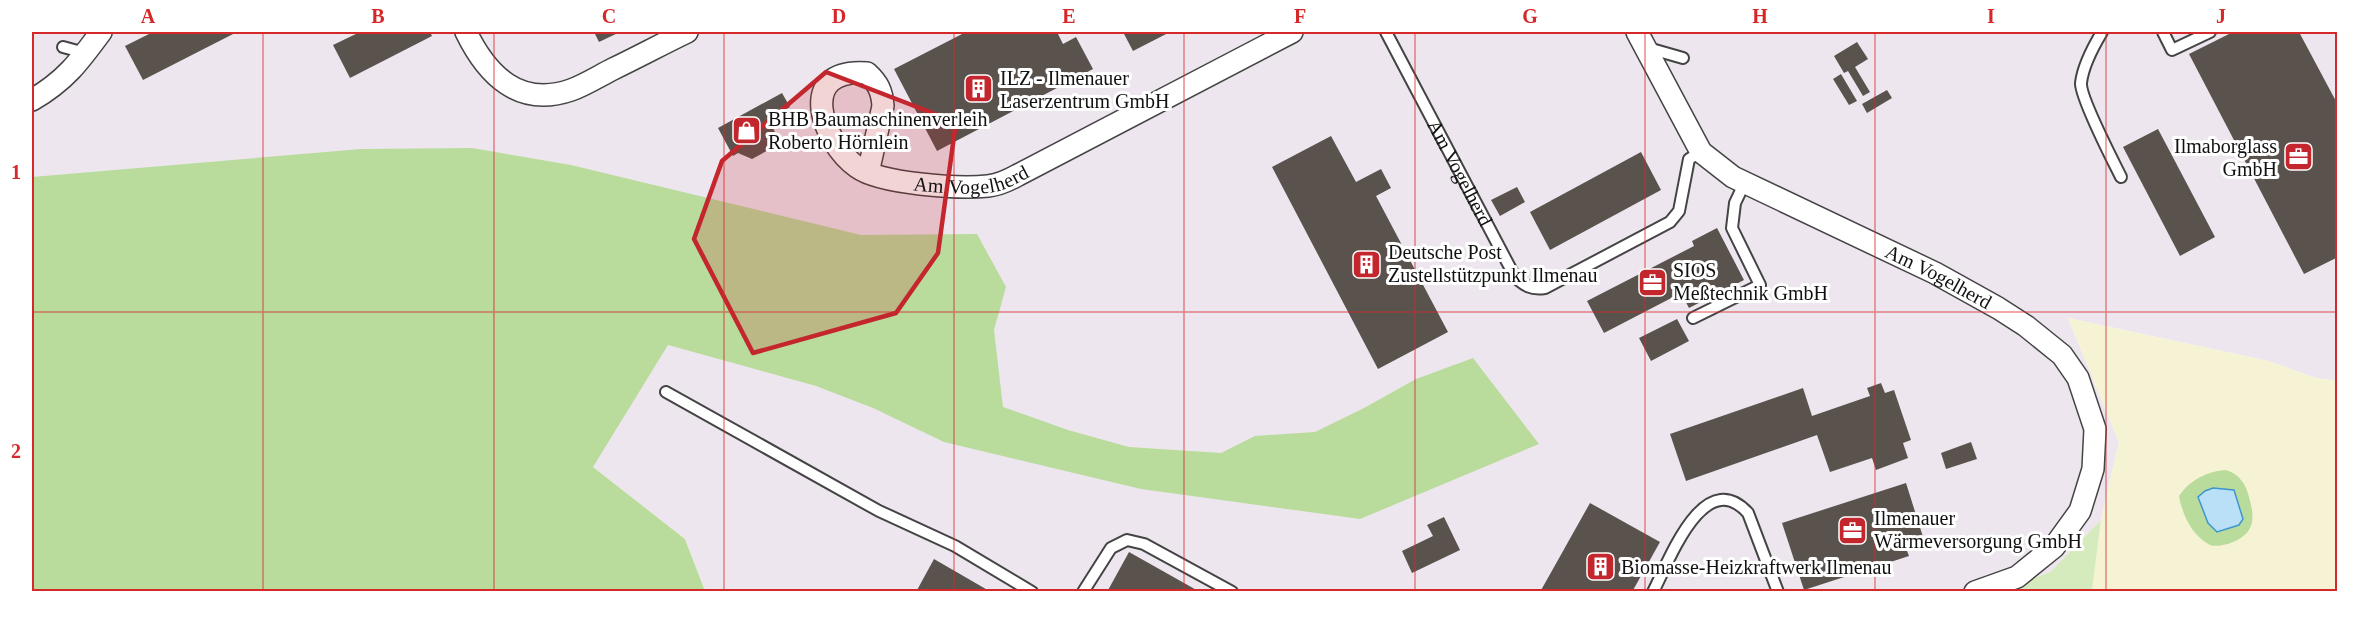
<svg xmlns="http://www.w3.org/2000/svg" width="2369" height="623" font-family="Georgia,serif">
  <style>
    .industrial { fill: #eee6ef }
    .farmland { fill: #f6f3d4 }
    .green { fill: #d5ebbd }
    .forest { fill: #b9dc9c }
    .water { fill: #b9e0f7; stroke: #3f96cf; stroke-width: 1.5 }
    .building { fill: #5a524d }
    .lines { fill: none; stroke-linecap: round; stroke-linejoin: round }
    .service-casing { stroke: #444; stroke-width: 14 }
    .minor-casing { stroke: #444; stroke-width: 24 }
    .service { stroke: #fff; stroke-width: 10 }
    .minor { stroke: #fff; stroke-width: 21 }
    .marked { fill: #c4262e; fill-opacity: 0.2; stroke: #c4262e; stroke-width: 4.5; stroke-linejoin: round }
    .grid { fill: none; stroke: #d62828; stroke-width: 1.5; stroke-opacity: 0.55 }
    .labels { text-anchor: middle; stroke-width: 6; stroke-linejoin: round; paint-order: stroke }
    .poi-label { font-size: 20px; fill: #111; stroke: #fff; text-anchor: start }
    .street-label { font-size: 20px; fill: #111; stroke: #fff }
    .neatline { fill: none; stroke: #d62828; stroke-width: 2 }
    .grid-label { font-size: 20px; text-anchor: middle; font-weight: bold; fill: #d62828 }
  </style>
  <rect width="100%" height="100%" fill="#fffdf5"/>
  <!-- industrial -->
  <polygon class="industrial" points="32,32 2337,32 2337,381 2316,378 2268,361 2068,318 2119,442 2101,520 2050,572 1997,591 705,591 685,539 593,467 32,247"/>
  <!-- farmland -->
  <polygon class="farmland" points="2068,318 2268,361 2316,378 2337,381 2337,591 2092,591 2101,520 2119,442"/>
  <!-- green -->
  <polygon class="green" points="2101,520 2092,591 1997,592 2050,572"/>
  <!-- forest -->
  <g class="forest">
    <polygon points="472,148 571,165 861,235 977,234 1006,287 994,330 1003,407 1068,430 1129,447 1221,453 1255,436 1315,432 1364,408 1416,379 1473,358 1539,444 1360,519 1141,489 944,442 873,408 816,386 668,345 593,467 685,539 705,591 32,591 32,177 361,149"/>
    <path d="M2226,470c13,4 20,14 23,27 7,24 5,38 -21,47 -5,1 -13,3 -18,1 -18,-9 -28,-31 -31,-49 11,-16 28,-25 47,-26z"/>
  </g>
  <!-- water -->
  <polygon class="water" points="2213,488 2234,490 2243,519 2239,525 2217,532 2208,523 2198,497 2205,491"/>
  <!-- building -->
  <g class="building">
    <polygon points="153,32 237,32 143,80 125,46"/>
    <polygon points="360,32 430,32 432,36 350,78 333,45"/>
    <polygon points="594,32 620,32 599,42"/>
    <polygon points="966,32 1057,32 1063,44 1076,37 1093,69 937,151 894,69"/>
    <polygon points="1123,32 1170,32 1133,51"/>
    <polygon points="2233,32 2299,32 2338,105 2338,257 2304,274 2189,54"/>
    <polygon points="1857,42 1868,59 1855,67 1870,92 1863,96 1848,71 1844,73 1834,56"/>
    <polygon points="1841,74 1857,101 1849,105 1833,79"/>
    <polygon points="1887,90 1892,98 1867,113 1862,104"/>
    <polygon points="782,93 790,107 768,119 781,143 752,159 738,153 733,156 718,128"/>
    <polygon points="2158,129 2215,237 2180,256 2123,147"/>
    <polygon points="1331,136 1356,182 1381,169 1391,188 1376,196 1448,332 1378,369 1272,167"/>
    <polygon points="1641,152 1661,190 1550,250 1530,212"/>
    <polygon points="1517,187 1525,202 1500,216 1491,200"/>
    <polygon points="1717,228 1744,280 1689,308 1681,293 1604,333 1587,301 1694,246 1692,241"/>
    <polygon points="1677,319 1689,341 1651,361 1639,338"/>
    <polygon points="1881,383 1885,393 1894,390 1911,440 1903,443 1908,458 1876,470 1872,458 1830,472 1817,435 1686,481 1670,434 1803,388 1812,416 1870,396 1867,388"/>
    <polygon points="1971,442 1977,459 1946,469 1941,453"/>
    <polygon points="1906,483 1923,537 1904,543 1909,556 1804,590 1782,523"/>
    <polygon points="1590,503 1660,542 1632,592 1540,592"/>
    <polygon points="1444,517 1460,550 1412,573 1402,551 1433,536 1427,525"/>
    <polygon points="1129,552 1200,592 1107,592"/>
    <polygon points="934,559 991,592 916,592"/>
  </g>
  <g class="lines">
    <defs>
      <g id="service">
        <path id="s1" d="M1386,32l129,245c10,9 16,13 30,11l125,-66 9,-11 10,-52 12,-7"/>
        <path d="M2102,32c-9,15 -19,33 -21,51 -1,14 32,78 40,94"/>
        <polyline points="2163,32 2172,50 2210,32"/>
        <polyline points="63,47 85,53"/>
        <polyline points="1648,48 1683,58"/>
        <polyline points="1693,318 1760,285 1732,228 1735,203 1745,182"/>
        <polyline points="666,392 879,511 955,546 1032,592"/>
        <polyline points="1083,592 1111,548 1127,540 1144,544 1232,592"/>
        <path d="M1653,592c16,-31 51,-127 95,-79l30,79"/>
      </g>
      <g id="minor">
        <path d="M466,32c21,43 53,76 105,58 14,-5 28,-14 42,-21 25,-12 49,-25 74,-37"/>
        <path id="s2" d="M1637,32l64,120 32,25 202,96 63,35 28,18 36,29 16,23 17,51 -2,40 -13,42 -26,36 -37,30 -42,15"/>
        <path d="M32,100c33,-19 47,-38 69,-68"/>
        <path id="s3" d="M868,173l15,-67c-1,-15 -5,-23 -16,-33 -71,-6 -46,68 -10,94 23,17 102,22 131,19 11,-1 21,-6 30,-11l274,-143"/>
      </g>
    </defs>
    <!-- service casing -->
    <use href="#service" class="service-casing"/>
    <!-- minor casing -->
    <use href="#minor" class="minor-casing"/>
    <!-- service -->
    <use href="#service" class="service"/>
    <!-- minor -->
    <use href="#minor" class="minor"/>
  </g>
  <!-- marked area -->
  <path class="marked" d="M826,72l130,50 -18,131 -42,60 -143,40 -59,-114 28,-78z"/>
  <!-- grid -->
  <path class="grid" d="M263,32v560M494,32v560M724,32v560M954,32v560M1184,32v560M1415,32v560M1645,32v560M1875,32v560M2106,32v560M32,312h2306"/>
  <!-- icons -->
  <defs>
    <symbol id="building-square" viewBox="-11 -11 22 22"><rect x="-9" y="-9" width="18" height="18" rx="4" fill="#c4262e" stroke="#fff"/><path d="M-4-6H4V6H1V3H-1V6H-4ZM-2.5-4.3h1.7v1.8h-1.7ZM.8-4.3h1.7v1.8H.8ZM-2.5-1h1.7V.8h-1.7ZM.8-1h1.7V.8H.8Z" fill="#fff"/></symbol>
    <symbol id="shop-square" viewBox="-11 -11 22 22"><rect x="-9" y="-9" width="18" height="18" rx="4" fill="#c4262e" stroke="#fff"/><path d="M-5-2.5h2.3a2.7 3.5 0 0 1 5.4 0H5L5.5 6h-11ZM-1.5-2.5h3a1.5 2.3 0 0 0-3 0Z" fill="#fff"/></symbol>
    <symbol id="office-square" viewBox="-11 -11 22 22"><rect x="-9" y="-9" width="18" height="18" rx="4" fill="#c4262e" stroke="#fff"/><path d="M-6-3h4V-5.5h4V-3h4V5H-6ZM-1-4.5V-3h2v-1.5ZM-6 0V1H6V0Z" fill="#fff"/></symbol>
  </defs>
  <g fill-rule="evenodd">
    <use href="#building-square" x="962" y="72" width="33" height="33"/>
    <use href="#shop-square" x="730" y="114" width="33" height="33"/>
    <use href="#office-square" x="2282" y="140" width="33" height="33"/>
    <use href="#building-square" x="1350" y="248" width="33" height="33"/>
    <use href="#office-square" x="1636" y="266" width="33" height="33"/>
    <use href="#office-square" x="1836" y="514" width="33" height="33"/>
    <use href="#building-square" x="1584" y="550" width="33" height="33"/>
  </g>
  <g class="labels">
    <!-- poi labels -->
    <g class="poi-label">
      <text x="1000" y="85">ILZ - Ilmenauer<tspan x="1000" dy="23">Laserzentrum GmbH</tspan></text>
      <text x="768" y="126">BHB Baumaschinenverleih<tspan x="768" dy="23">Roberto Hörnlein</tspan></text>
      <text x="2277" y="153" text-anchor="end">Ilmaborglass<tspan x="2277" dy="23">GmbH</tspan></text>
      <text x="1388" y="259">Deutsche Post<tspan x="1388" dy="23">Zustellstützpunkt Ilmenau</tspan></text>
      <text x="1673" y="277">SIOS<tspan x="1673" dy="23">Meßtechnik GmbH</tspan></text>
      <text x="1874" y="525">Ilmenauer<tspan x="1874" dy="23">Wärmeversorgung GmbH</tspan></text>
      <text x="1621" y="574">Biomasse-Heizkraftwerk Ilmenau</text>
    </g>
    <!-- street labels -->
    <g class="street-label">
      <text dy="7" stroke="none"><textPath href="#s1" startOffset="159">Am Vogelherd</textPath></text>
      <text dy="7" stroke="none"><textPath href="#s3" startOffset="362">Am Vogelherd</textPath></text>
      <text dy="7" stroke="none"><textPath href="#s2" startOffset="405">Am Vogelherd</textPath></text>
    </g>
  </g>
  <!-- border -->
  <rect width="2369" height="623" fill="none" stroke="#ffffff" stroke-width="66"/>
  <rect x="33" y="33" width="2303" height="557" class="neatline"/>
  <g class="grid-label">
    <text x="148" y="23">A</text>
    <text x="378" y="23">B</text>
    <text x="609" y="23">C</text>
    <text x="839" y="23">D</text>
    <text x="1069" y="23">E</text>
    <text x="1300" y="23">F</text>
    <text x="1530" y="23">G</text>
    <text x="1760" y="23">H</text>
    <text x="1991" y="23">I</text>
    <text x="2221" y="23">J</text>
    <text x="16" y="179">1</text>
    <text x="16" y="458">2</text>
  </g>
</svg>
